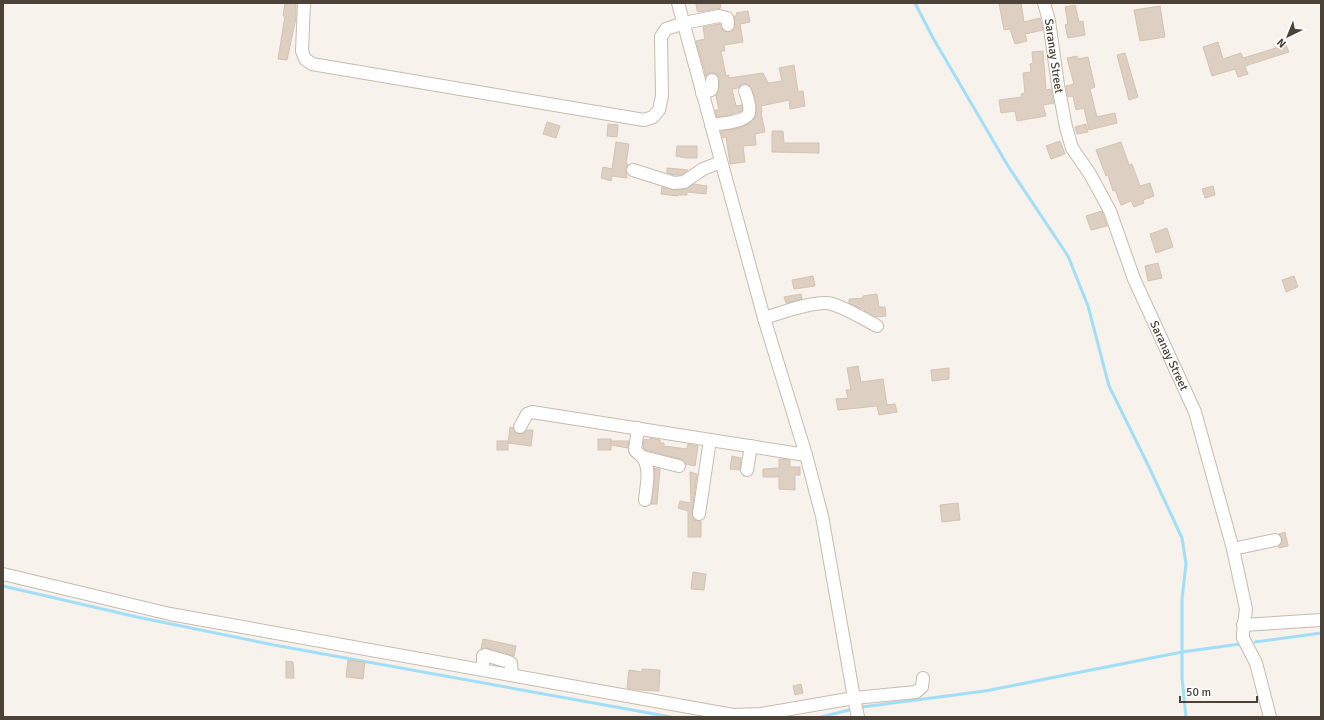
<svg xmlns="http://www.w3.org/2000/svg" width="1324" height="720" font-family="Signika,sans-serif">
  <style>
    .lines { fill: none; stroke-linecap: round; stroke-linejoin: round }
    .stream { stroke: #a1dff9; stroke-width: 3 }
    .building { fill: #ddcfc1; stroke: #d6c3b1 }
    .minor-casing { stroke: #c7bbaf; stroke-width: 14 }
    .minor { stroke: #fff; stroke-width: 12 }
    .labels { text-anchor: middle; stroke-width: 3; stroke-linejoin: round; paint-order: stroke }
    .street-label { font-size: 12px; fill: #4c4237; stroke: #fff }
  </style>
  <rect width="100%" height="100%" fill="#f7f2eb"/>
  <g class="lines">
    <!-- stream -->
    <g class="stream">
      <polyline points="915,3 933,38 1008,166 1068,256 1088,306 1109,386 1149,467 1182,538 1186,564 1182,599 1182,678 1186,717"/>
      <polyline points="3,586 137,617 274,645 671,717"/>
      <polyline points="1255,642 1321,633"/>
      <polyline points="862,707 985,691 1182,652 1240,644"/>
      <polyline points="821,717 849,710"/>
    </g>
  </g>
  <!-- building -->
  <g class="building">
    <polygon points="285,3 296,3 296,18 287,60 278,59 284,22 285,16 283,16"/>
    <polygon points="696,3 720,3 721,8 699,12 697,11"/>
    <polygon points="999,3 1021,3 1024,22 1040,18 1043,30 1025,34 1027,41 1015,44 1010,29 1004,30"/>
    <polygon points="1075,5 1079,22 1083,21 1085,35 1068,38 1065,25 1068,24 1065,7"/>
    <polygon points="1160,6 1165,37 1140,41 1134,10"/>
    <polygon points="748,11 750,22 740,24 743,42 724,45 725,51 721,51 726,76 729,75 729,78 763,73 768,83 782,81 779,68 794,65 798,92 803,91 805,106 790,109 789,100 761,106 762,112 761,113 765,132 755,134 756,145 743,146 745,162 730,164 726,137 723,138 721,131 740,128 751,122 756,114 756,100 750,86 746,84 742,84 738,88 732,89 736,106 742,105 742,111 730,115 717,117 715,110 719,110 716,96 719,87 719,77 712,73 709,73 706,76 696,41 705,39 703,27 719,24 720,24 721,28 724,31 731,32 735,25 734,16 737,16 736,13"/>
    <polygon points="1218,42 1223,59 1241,53 1243,58 1286,45 1289,52 1245,66 1248,74 1238,77 1235,69 1212,76 1203,47"/>
    <polygon points="1043,51 1046,90 1051,89 1054,103 1043,105 1046,116 1017,121 1015,111 1001,113 999,100 1022,97 1021,94 1025,93 1023,73 1031,72 1030,64 1033,63 1032,52"/>
    <polygon points="1125,53 1138,97 1129,100 1117,55"/>
    <polygon points="1077,56 1078,59 1088,57 1095,87 1090,89 1097,117 1115,113 1117,123 1089,130 1084,108 1076,110 1073,96 1068,97 1066,86 1074,84 1067,58"/>
    <polygon points="547,122 560,126 556,138 543,134"/>
    <polygon points="608,124 618,125 617,137 607,136"/>
    <polygon points="1086,124 1088,132 1077,134 1075,127"/>
    <polygon points="772,131 783,131 784,143 819,143 819,153 772,152"/>
    <polygon points="1060,141 1065,154 1051,159 1046,146"/>
    <polygon points="616,142 629,144 626,164 628,164 626,168 627,178 612,176 611,181 601,178 603,167 612,169"/>
    <polygon points="1121,142 1129,165 1132,164 1140,186 1150,183 1154,196 1143,200 1144,203 1134,207 1131,201 1121,205 1115,190 1113,191 1108,175 1106,176 1096,150"/>
    <polygon points="677,146 697,146 697,158 686,158 676,156"/>
    <polygon points="667,168 688,170 681,175 675,175 667,173"/>
    <polygon points="694,184 707,186 706,194 687,192 687,195 678,195 678,196 661,194 662,187 675,190 685,189"/>
    <polygon points="1213,186 1215,195 1205,198 1202,189"/>
    <polygon points="1102,211 1107,226 1091,230 1086,216"/>
    <polygon points="1167,228 1173,247 1156,253 1150,234"/>
    <polygon points="1158,263 1162,278 1148,281 1145,266"/>
    <polygon points="813,276 815,286 794,289 792,280"/>
    <polygon points="1294,276 1298,287 1286,292 1282,280"/>
    <polygon points="801,294 802,299 786,303 784,297"/>
    <polygon points="877,294 879,307 885,307 886,316 876,317 864,311 864,308 861,309 849,303 849,299 863,298 863,296"/>
    <polygon points="858,366 861,382 883,379 887,405 895,404 897,412 879,415 877,406 838,410 836,399 848,398 846,390 851,390 847,368"/>
    <polygon points="949,368 949,379 932,381 931,370"/>
    <polygon points="510,427 513,428 516,433 520,434 524,433 527,430 533,430 531,446 508,443"/>
    <polygon points="650,438 660,440 660,443 664,443 664,446 687,449 688,444 698,446 695,466 686,464 681,459 646,450 643,447 644,439 650,440"/>
    <rect x="598" y="439" width="13" height="11"/>
    <rect x="497" y="441" width="11" height="9"/>
    <polygon points="611,441 629,441 628,448 611,445"/>
    <polygon points="732,456 741,458 740,470 730,469"/>
    <polygon points="779,459 790,460 790,467 800,467 800,475 795,475 795,490 779,489 779,477 763,477 763,469 779,468"/>
    <polygon points="654,468 660,469 657,504 651,504 654,485"/>
    <polygon points="690,472 697,474 692,513 694,520 701,521 701,537 688,537 688,511 678,508 680,501 691,503"/>
    <polygon points="958,503 960,520 942,522 940,505"/>
    <polygon points="1285,532 1288,546 1279,548 1278,547 1282,543 1282,539 1279,534"/>
    <polygon points="693,572 706,574 704,590 691,589"/>
    <polygon points="483,639 516,646 514,656 487,648 481,649"/>
    <polygon points="348,660 365,662 363,679 346,677"/>
    <polygon points="286,661 293,662 294,678 286,678"/>
    <polygon points="642,669 660,670 659,691 639,690 627,688 629,670 642,672"/>
    <polygon points="801,684 803,693 795,695 793,686"/>
  </g>
  <g class="lines">
    <defs>
      <g id="minor">
        <polyline points="304,3 302,51 305,59 312,64 644,120 653,117 659,110 662,96 661,37 666,29 684,23 719,16 727,18 728,22 728,25"/>
        <polyline points="678,3 764,318 806,455 822,516 854,698 858,717"/>
        <path id="s1" d="M1044,3l5,18 9,64 8,42 6,21 18,26 20,37 24,68 61,133 38,137 13,60 -3,24v5l13,25 14,54"/>
        <polyline points="702,93 711,90 712,87 712,80"/>
        <path d="M711,125c8,-1 35,-3 38,-12 2,-7 -2,-16 -4,-22"/>
        <polyline points="633,170 674,183 684,182 703,169 721,162"/>
        <path d="M764,318c17,-5 45,-16 63,-15 15,2 36,16 50,23"/>
        <polyline points="520,427 527,414 532,412 806,455"/>
        <path d="M638,428l-3,22c2,3 6,5 8,8 8,11 3,30 2,42"/>
        <polyline points="643,457 679,466"/>
        <polyline points="747,470 751,446"/>
        <polyline points="699,514 710,440"/>
        <polyline points="1233,549 1275,540"/>
        <polyline points="3,574 170,614 733,715 761,714 854,698 916,692 922,687 923,678"/>
        <polyline points="1243,625 1321,620"/>
        <polyline points="483,670 483,656 485,655 509,662 511,663 512,675"/>
      </g>
    </defs>
    <!-- minor casing -->
    <use href="#minor" class="minor-casing"/>
    <!-- minor -->
    <use href="#minor" class="minor"/>
  </g>
  <g class="labels">
    <!-- street labels -->
    <g class="street-label">
      <text dy="4" stroke="none"><textPath href="#s1" startOffset="54">Saranay Street</textPath></text>
      <text dy="4" stroke="none"><textPath href="#s1" startOffset="378">Saranay Street</textPath></text>
    </g>
  </g>
  <!-- border -->
  <rect width="1324" height="720" fill="none" stroke="#4c4237" stroke-width="8"/>
  <!-- north arrow -->
  <g transform="translate(1288 36) rotate(223)" stroke="#ffffff" stroke-width="3" paint-order="stroke">
  <path d="M0-3L7 15L0 10L-7 15Z" fill="#4c4237"/>
  <text y="-6" font-size="11" font-weight="bold" text-anchor="middle" fill="#4c4237">N</text>
  </g>
  <!-- scale -->
  <path d="M1180 696v6h77v-6" fill="none" stroke="#4c4237" stroke-width="2"/>
  <text x="1186" y="696" font-size="12" fill="#4c4237" stroke="#ffffff" stroke-width="3" paint-order="stroke">50 m</text>
</svg>
